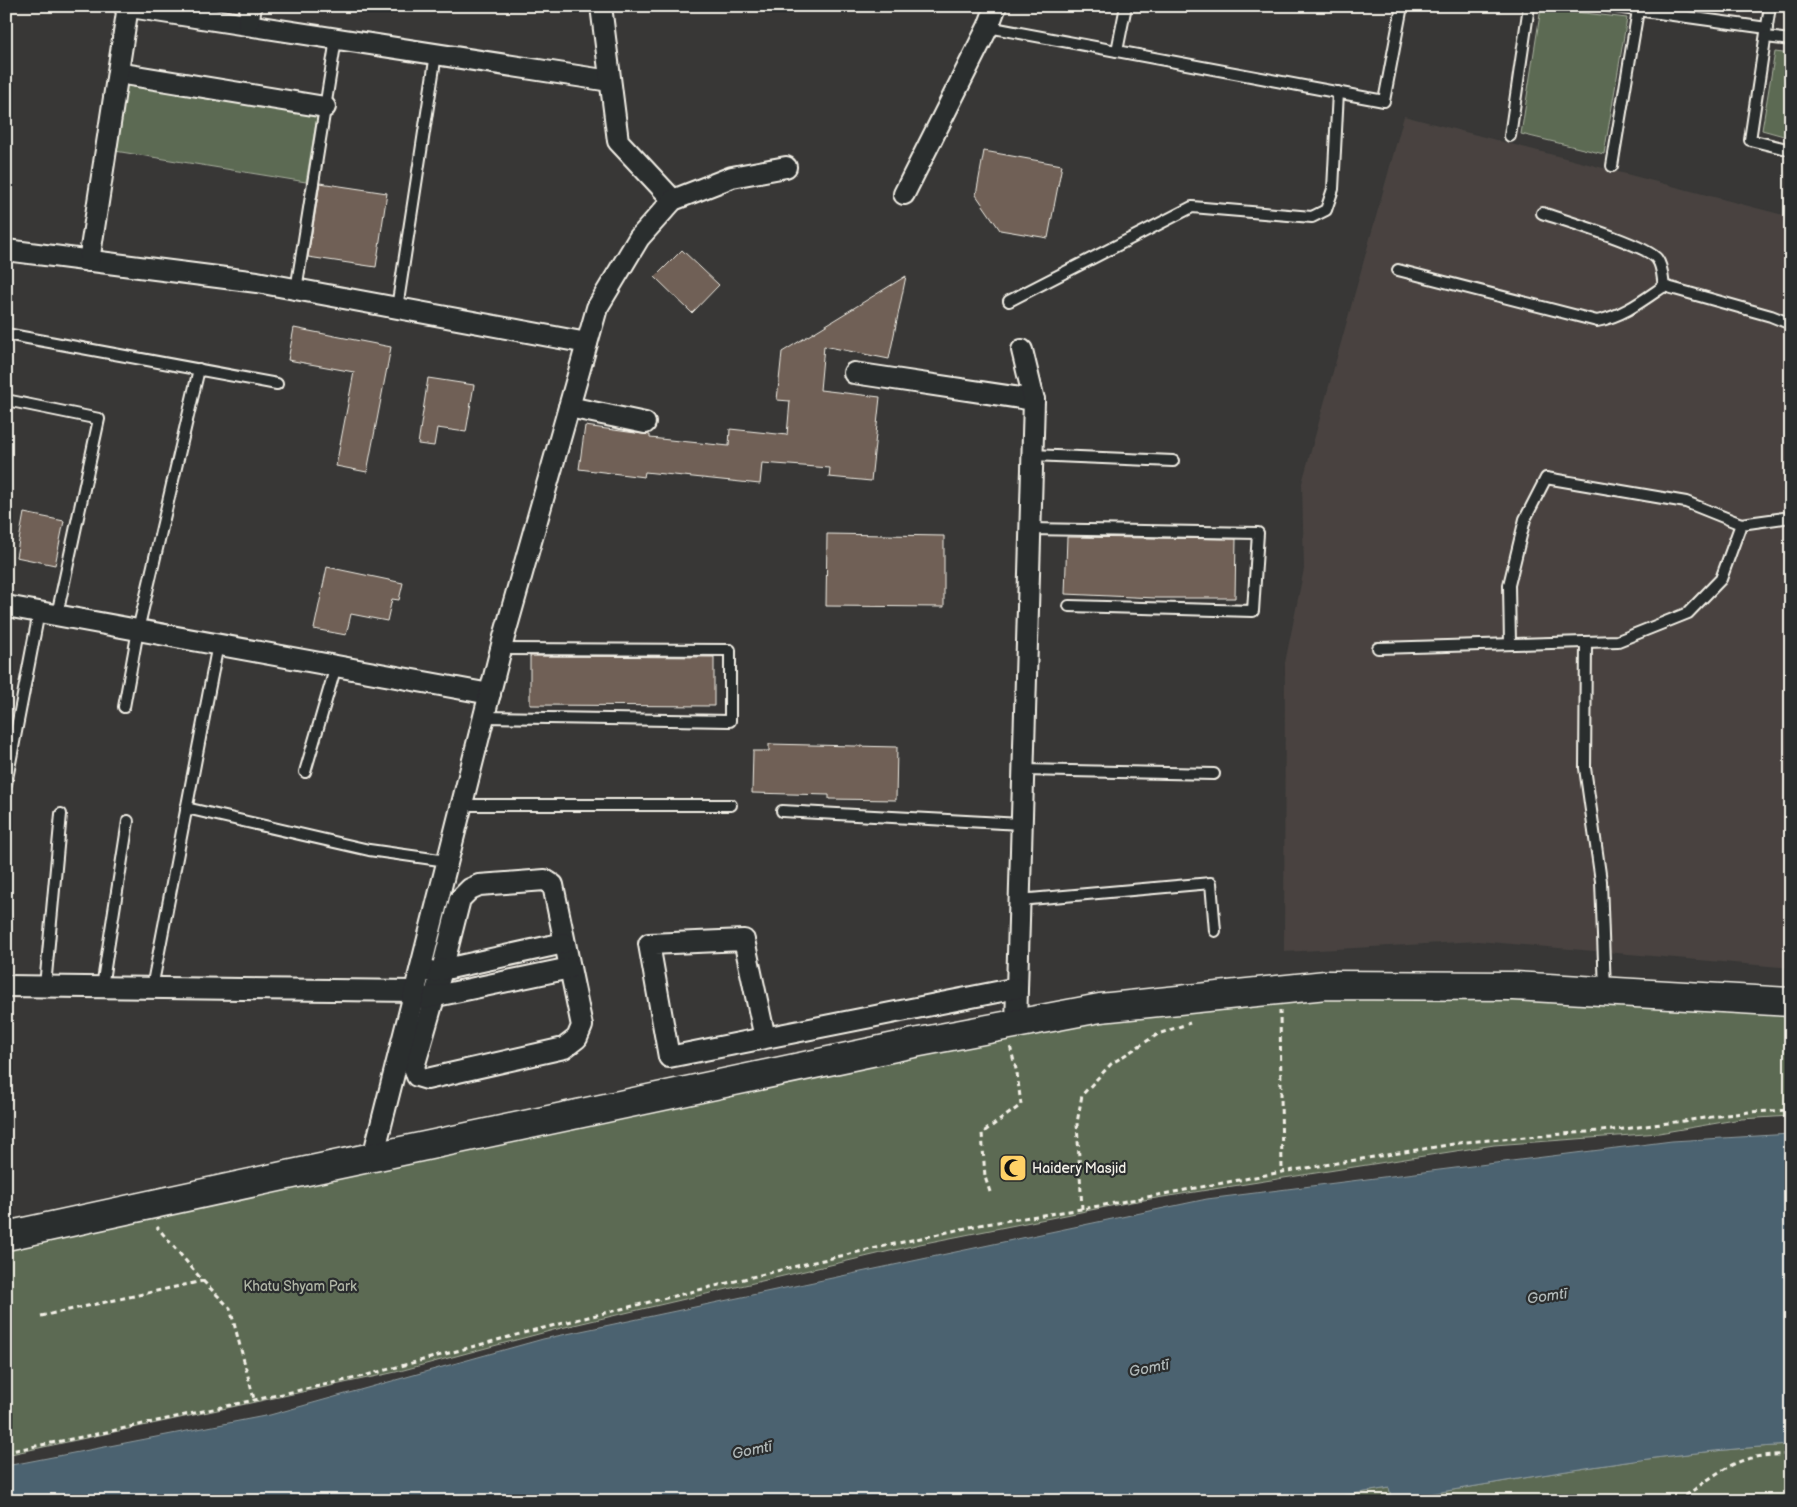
<svg xmlns="http://www.w3.org/2000/svg" width="1797" height="1507" font-family="'Balsamiq Sans',sans-serif">
  <style>
    .built { fill: #484340 }
    .green { fill: #5c6b53; stroke: #a8ae9e }
    .water { fill: #4b626f; stroke: #8f9b9f }
    .building { fill: #6f6056; stroke: #f4f1e8 }
    .lines { fill: none; stroke-linecap: round; stroke-linejoin: round }
    .lane-casing { stroke: #f4f1e8; stroke-width: 14 }
    .street-casing { stroke: #f4f1e8; stroke-width: 24 }
    .secondary-casing { stroke: #f4f1e8; stroke-width: 31 }
    .path { stroke: #f4f1e8; stroke-width: 3; stroke-dasharray: 5 4; stroke-linecap: butt }
    .lane { stroke: #2a2d2e; stroke-width: 10 }
    .street { stroke: #2a2d2e; stroke-width: 20 }
    .secondary { stroke: #2a2d2e; stroke-width: 28 }
    .labels { text-anchor: middle; stroke-width: 4.5; stroke-linejoin: round; paint-order: stroke }
    .poi-label { font-size: 14px; fill: #f4f1e8; stroke: #2a2d2e; text-anchor: start }
    .park-label { font-size: 14px; fill: #b0b5a5; stroke: #2a2d2e }
    .water-label { font-size: 15px; font-style: italic; fill: #b0b8b8; stroke: #2a2d2e }
  </style>
  <rect width="100%" height="100%" fill="#383736"/>
  <filter id="ink" filterUnits="userSpaceOnUse"><feTurbulence type="fractalNoise" baseFrequency=".02" numOctaves="2"/><feDisplacementMap in="SourceGraphic" scale="10" xChannelSelector="R" yChannelSelector="G"/><feConvolveMatrix kernelMatrix="1 2 1 2 8 2 1 2 1" color-interpolation-filters="sRGB"/></filter>
  <g filter="url(#ink)">
    <!-- built -->
    <polygon class="built" points="1404,116 1791,217 1791,968 1478,941 1284,952 1285,663 1304,569 1302,483"/>
    <!-- green -->
    <g class="green">
      <polygon points="1541,8 1627,18 1604,154 1521,134"/>
      <polygon points="1775,52 1791,54 1791,138 1762,130"/>
      <polygon points="127,80 318,111 306,182 115,151"/>
      <polygon points="1334,991 1791,1009 1791,1116 1741,1119 1659,1133 1494,1145 1131,1202 920,1244 561,1328 396,1372 6,1455 6,1245 1022,1027"/>
      <path d="M1791,1445v56h-481l79,-13 3,12c132,-21 265,-48 399,-55z"/>
    </g>
    <!-- water -->
    <path class="water" d="M1791,1134v311c-134,7 -267,34 -399,55l-3,-12 -79,13h-1304v-35l264,-51 273,-76 664,-140 465,-58z"/>
    <!-- building -->
    <g class="building">
      <polygon points="984,151 1062,165 1048,238 1000,230 976,195"/>
      <polygon points="320,183 387,193 376,267 308,257"/>
      <polygon points="682,250 719,285 692,313 655,277"/>
      <polygon points="906,276 889,359 824,346 820,390 880,397 871,481 829,477 830,468 762,463 760,484 645,472 644,477 579,469 585,426 650,435 650,438 729,446 730,429 787,435 790,401 777,400 782,352"/>
      <polygon points="294,328 391,347 367,472 336,466 354,372 288,360"/>
      <polygon points="428,378 474,385 466,432 437,428 434,446 418,444"/>
      <polygon points="24,513 64,521 55,565 16,557"/>
      <polygon points="827,534 944,536 944,607 826,606"/>
      <polygon points="1067,537 1236,539 1235,598 1156,598 1065,594"/>
      <polygon points="327,567 403,583 399,600 392,599 387,621 351,614 346,635 314,629"/>
      <polygon points="530,656 714,657 714,706 530,705"/>
      <polygon points="769,744 897,747 896,800 829,799 829,795 752,793 753,751 769,751"/>
    </g>
    <g class="lines">
      <defs>
        <g id="lane">
          <polyline points="1608,6 1767,28"/>
          <polyline points="1770,6 1750,140 1791,150"/>
          <polyline points="988,27 1384,101 1402,6"/>
          <polyline points="1766,37 1791,40"/>
          <polyline points="1117,51 1126,6"/>
          <polyline points="1510,136 1529,6"/>
          <polyline points="1612,166 1638,10"/>
          <path d="M1542,213c21,7 105,32 115,46 6,8 5,18 7,27l107,30 20,8"/>
          <path d="M1398,270l199,51c26,-5 45,-20 67,-35"/>
          <polyline points="296,290 336,39"/>
          <polyline points="1009,301 1192,207 1312,217 1326,210 1333,189 1338,92"/>
          <polyline points="397,308 436,54"/>
          <polyline points="6,334 277,384"/>
          <polyline points="6,400 99,419 57,615"/>
          <polyline points="1032,455 1173,461"/>
          <polyline points="1030,529 1258,533 1253,611 1069,606"/>
          <polyline points="1586,642 1585,768 1601,881 1605,990"/>
          <polyline points="1510,644 1509,585 1525,519 1546,478 1686,502 1741,524"/>
          <polyline points="1378,648 1618,641 1688,613 1721,579 1741,524 1791,517"/>
          <polyline points="124,707 138,630 199,369"/>
          <polyline points="484,717 730,721 730,650 501,649"/>
          <polyline points="1023,770 1214,774"/>
          <polyline points="305,772 336,666"/>
          <polyline points="6,784 39,612"/>
          <polyline points="462,805 731,805"/>
          <polyline points="186,808 369,850 447,861"/>
          <polyline points="782,811 1021,824"/>
          <polyline points="1019,900 1211,883 1215,931"/>
          <polyline points="45,986 61,814"/>
          <polyline points="102,987 128,821"/>
          <polyline points="152,988 218,644"/>
        </g>
        <g id="street">
          <polyline points="124,6 610,81"/>
          <polyline points="601,6 618,141 673,200"/>
          <polyline points="248,25 251,6"/>
          <polyline points="118,73 325,107"/>
          <polyline points="904,194 988,27 996,6"/>
          <polyline points="6,250 257,282 587,343"/>
          <polyline points="89,261 128,6"/>
          <polyline points="854,373 1034,400"/>
          <polyline points="569,407 645,423"/>
          <polyline points="6,606 490,694"/>
          <polygon points="545,880 553,885 582,1026 577,1038 564,1048 427,1079 417,1076 414,1067 442,970 460,899 470,889 479,885"/>
          <polyline points="432,972 564,943"/>
          <polyline points="6,986 415,991"/>
          <polyline points="422,999 570,968"/>
          <polyline points="1016,1024 1034,400 1022,350"/>
          <polyline points="765,1038 744,940 649,944 669,1057 1017,988"/>
          <polyline points="373,1157 504,637 597,308 639,238 673,200 732,177 786,167"/>
        </g>
        <polyline id="secondary" points="6,1236 283,1176 914,1043 1100,1008 1326,985 1514,986 1791,1002"/>
      </defs>
      <!-- lane casing -->
      <use href="#lane" class="lane-casing"/>
      <!-- street casing -->
      <use href="#street" class="street-casing"/>
      <!-- secondary casing -->
      <use href="#secondary" class="secondary-casing"/>
      <!-- path -->
      <g class="path">
        <polyline points="1280,1010 1282,1172"/>
        <polyline points="990,1192 985,1177 982,1133 1021,1105 1017,1073 1010,1046"/>
        <polyline points="1082,1209 1077,1123 1082,1095 1111,1064 1158,1034 1190,1023"/>
        <polyline points="203,1281 230,1308 254,1399"/>
        <polyline points="41,1316 203,1281 157,1227"/>
        <polyline points="6,1452 102,1433 356,1378 531,1331 805,1264 979,1225 1088,1208 1282,1172 1466,1142 1624,1129 1749,1112 1791,1110"/>
        <path d="M1678,1501c21,-14 42,-33 66,-41 15,-5 31,-5 47,-6"/>
      </g>
      <!-- lane -->
      <use href="#lane" class="lane"/>
      <!-- street -->
      <use href="#street" class="street"/>
      <!-- secondary -->
      <use href="#secondary" class="secondary"/>
    </g>
  </g>
  <!-- icons -->
  <defs>
    <symbol id="mosque-square" viewBox="-11 -11 22 22"><rect x="-9" y="-9" width="18" height="18" rx="4" fill="#ffd166" stroke="#2a2d2e"/><path d="M3.5-4.9A6 6 0 1 0 3.5 4.9A5 5 0 1 1 3.5-4.9Z" fill="#111"/></symbol>
  </defs>
  <g fill-rule="evenodd">
    <use href="#mosque-square" x="997" y="1152" width="32" height="32"/>
  </g>
  <g class="labels">
    <!-- poi labels -->
    <g class="poi-label">
      <text x="1032" y="1173">Haidery Masjid</text>
    </g>
    <!-- park labels -->
    <g class="park-label">
      <text x="300" y="1291">Khatu Shyam Park</text>
    </g>
    <!-- water labels -->
    <g class="water-label">
      <text transform="translate(1547 1296) rotate(-8)" y="5">Gomtī</text>
      <text transform="translate(1149 1368) rotate(-11)" y="5">Gomtī</text>
      <text transform="translate(752 1450) rotate(-12)" y="5">Gomtī</text>
    </g>
  </g>
  <!-- margin -->
  <rect width="1797" height="1507" fill="none" stroke="#2a2d2e" stroke-width="25"/>
  <rect x="12" y="12" width="1772" height="1482" fill="none" stroke="#f4f1e8" stroke-width="2" filter="url(#ink)"/>
</svg>
